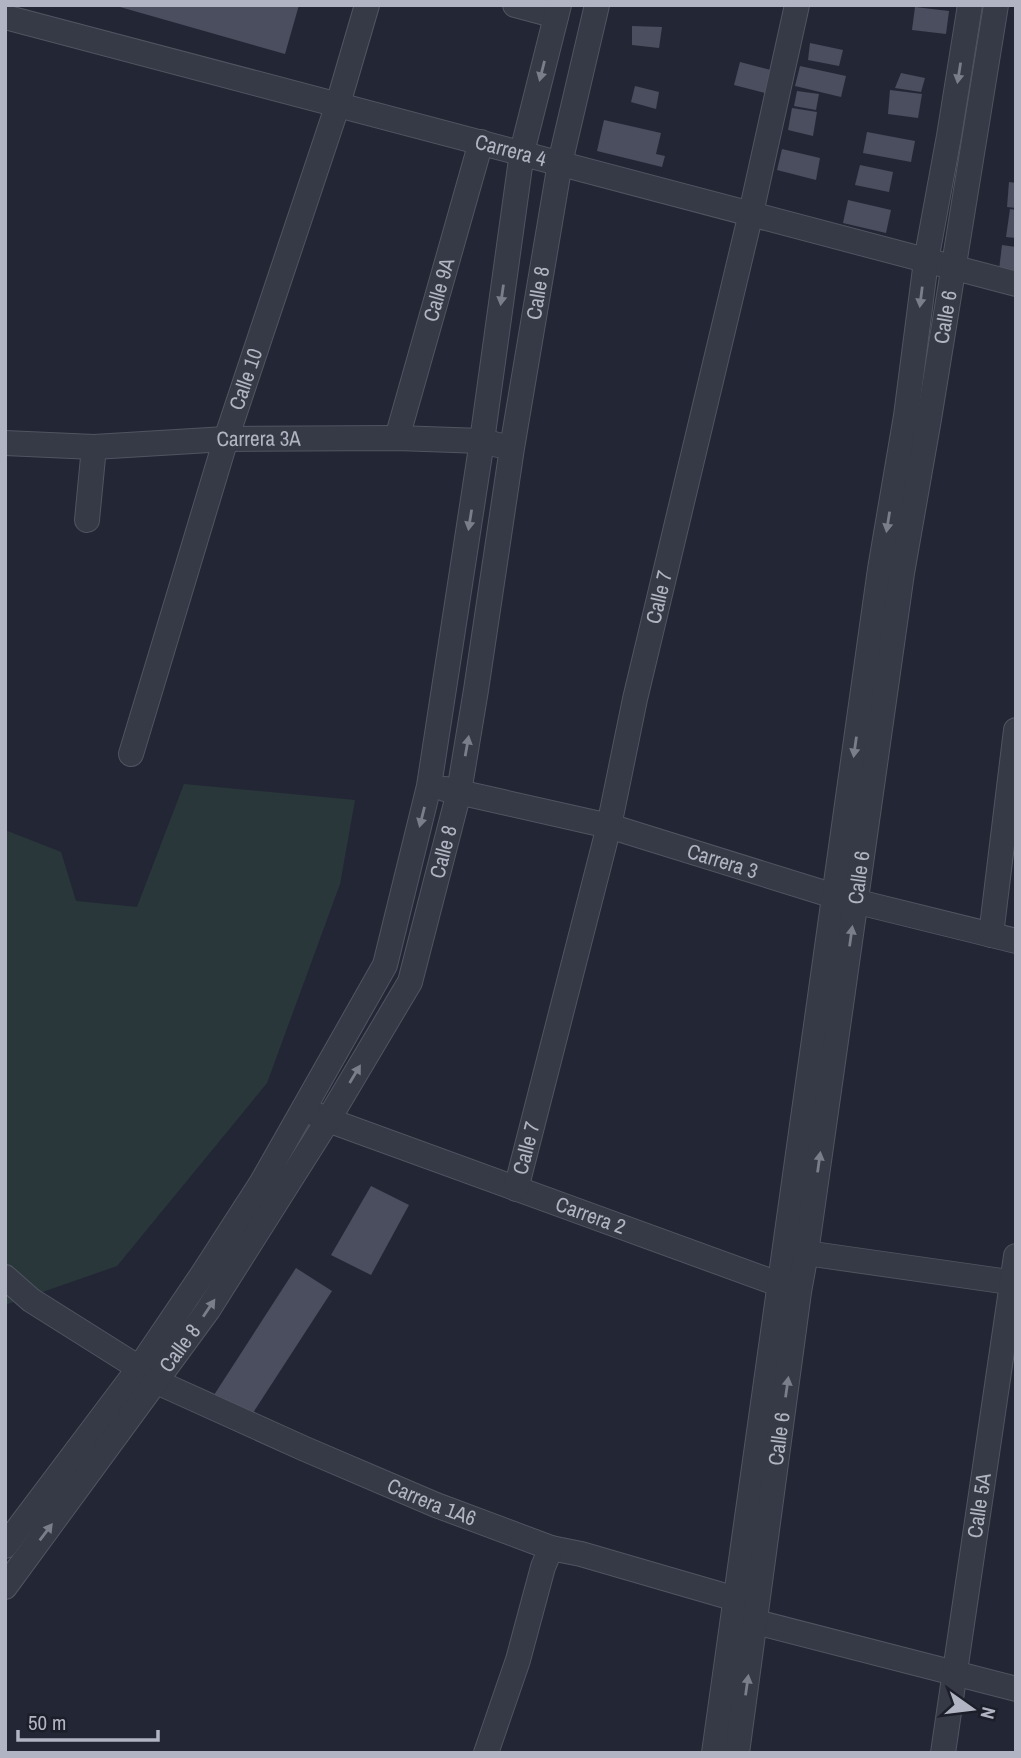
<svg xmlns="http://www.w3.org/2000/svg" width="1021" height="1758" font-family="'Archivo Narrow',sans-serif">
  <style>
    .green { fill: #29373a }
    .building { fill: #4a4e5f }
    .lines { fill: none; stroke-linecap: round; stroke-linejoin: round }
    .minor-casing { stroke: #515461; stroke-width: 26 }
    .minor { stroke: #363a46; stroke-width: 24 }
    .oneway { fill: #7a7d8a }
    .labels { text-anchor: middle; stroke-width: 5; stroke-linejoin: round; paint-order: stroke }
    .street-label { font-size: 21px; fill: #b1b4c2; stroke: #1c1f2a }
  </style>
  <rect width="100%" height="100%" fill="#232735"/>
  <!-- green -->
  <polygon class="green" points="184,784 355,800 340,884 267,1083 117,1266 5,1305 5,830 61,852 76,901 137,907"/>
  <!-- building -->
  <g class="building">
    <polygon points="113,5 299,5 285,54"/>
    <polygon points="915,7 949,11 946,34 912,30"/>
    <polygon points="632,26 662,27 659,48 632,45"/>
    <polygon points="810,43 843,50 839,66 808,60"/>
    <polygon points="740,62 771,70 765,93 734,85"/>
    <polygon points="800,66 846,76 841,97 795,86"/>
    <polygon points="901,73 925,78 921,92 895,88"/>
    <polygon points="635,86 659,92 656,109 631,102"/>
    <polygon points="890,90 922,94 918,118 888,114"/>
    <polygon points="797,91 819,94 816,110 794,106"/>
    <polygon points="792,108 817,112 813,136 788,130"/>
    <polygon points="604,120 661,133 656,154 665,156 662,167 597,151"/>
    <polygon points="867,132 915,141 911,162 863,153"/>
    <polygon points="782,149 820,158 816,180 777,170"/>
    <polygon points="860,165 893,172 889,192 855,185"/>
    <polygon points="1009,182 1016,183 1016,208 1007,207"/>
    <polygon points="848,200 891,210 886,233 843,223"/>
    <polygon points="1010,209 1016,210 1016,238 1006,237"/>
    <polygon points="1002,245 1016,247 1016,272 999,270"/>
    <polygon points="371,1186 409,1205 371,1275 331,1255"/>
    <polygon points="296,1268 332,1291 249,1419 214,1395"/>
  </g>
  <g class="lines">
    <defs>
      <g id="minor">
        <polyline points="515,5 556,16"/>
        <path id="s1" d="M5,17l1011,267"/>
        <path id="s2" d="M397,438l84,-296"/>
        <path id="s3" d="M5,443l89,4 132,-8 171,-1 85,3 16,4"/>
        <polyline points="87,520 94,447"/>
        <path id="s4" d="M131,754l95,-315 112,-335 29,-99"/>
        <path id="s5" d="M445,789l164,37 225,70 182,45"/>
        <polyline points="991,935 1016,730"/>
        <path id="s6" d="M313,1113l15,7 467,170"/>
        <path id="s7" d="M516,1189l93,-363 26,-127 116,-486 46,-208"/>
        <polyline points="806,1253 1016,1283"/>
        <path id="s8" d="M5,1277l26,23 108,68 18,14 148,67 131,56 115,43 30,6 172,50"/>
        <polyline points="5,1546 139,1368 202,1275 262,1182 385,965 429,786 482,441 522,152 559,5"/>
        <path id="s9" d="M5,1587l203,-277 120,-190 82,-138 49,-190 17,-102 36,-242 48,-285 37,-158"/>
        <polyline points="756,1622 1016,1689"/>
        <polyline points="486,1753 518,1660 543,1567 551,1548"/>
        <polyline points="714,1753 880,569 906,416 926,261 949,136 970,5"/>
        <path id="s10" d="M737,1753l62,-461 7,-39 96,-680 27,-154 67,-414"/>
        <path id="s11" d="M943,1753l73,-497"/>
      </g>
    </defs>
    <!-- minor casing -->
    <use href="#minor" class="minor-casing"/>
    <!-- minor -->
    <use href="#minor" class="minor"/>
  </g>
  <!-- one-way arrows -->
  <defs><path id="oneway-solid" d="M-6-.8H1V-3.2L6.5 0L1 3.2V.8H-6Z" transform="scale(1.75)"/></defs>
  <g class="oneway">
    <use href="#oneway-solid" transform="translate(542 71) rotate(104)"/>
    <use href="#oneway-solid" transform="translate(959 73) rotate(99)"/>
    <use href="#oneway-solid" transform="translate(502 295) rotate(98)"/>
    <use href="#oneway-solid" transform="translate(921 297) rotate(97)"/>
    <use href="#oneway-solid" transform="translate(470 520) rotate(99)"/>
    <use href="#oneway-solid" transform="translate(888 522) rotate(99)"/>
    <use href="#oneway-solid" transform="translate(467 746) rotate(-80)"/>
    <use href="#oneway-solid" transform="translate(855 747) rotate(98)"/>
    <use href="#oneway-solid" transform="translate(422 817) rotate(104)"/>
    <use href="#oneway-solid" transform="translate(851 936) rotate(-82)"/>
    <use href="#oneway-solid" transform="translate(355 1074) rotate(-59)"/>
    <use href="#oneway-solid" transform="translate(819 1162) rotate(-82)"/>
    <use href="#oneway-solid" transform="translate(209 1308) rotate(-56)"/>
    <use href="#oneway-solid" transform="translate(787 1387) rotate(-82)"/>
    <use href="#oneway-solid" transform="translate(46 1532) rotate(-53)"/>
    <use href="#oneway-solid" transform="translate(747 1685) rotate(-82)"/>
  </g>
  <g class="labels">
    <!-- street labels -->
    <g class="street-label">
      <text dy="7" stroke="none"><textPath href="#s1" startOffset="523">Carrera 4</textPath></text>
      <text dy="7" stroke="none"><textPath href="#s2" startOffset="154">Calle 9A</textPath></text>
      <text dy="7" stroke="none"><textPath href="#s9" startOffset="1430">Calle 8</textPath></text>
      <text dy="7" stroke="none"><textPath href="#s10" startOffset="1451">Calle 6</textPath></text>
      <text dy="7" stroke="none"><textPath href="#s4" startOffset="392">Calle 10</textPath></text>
      <text dy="7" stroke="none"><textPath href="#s3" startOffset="254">Carrera 3A</textPath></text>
      <text dy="7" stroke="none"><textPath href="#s7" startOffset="609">Calle 7</textPath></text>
      <text dy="7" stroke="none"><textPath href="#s9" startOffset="863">Calle 8</textPath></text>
      <text dy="7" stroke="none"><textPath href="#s5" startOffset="287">Carrera 3</textPath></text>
      <text dy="7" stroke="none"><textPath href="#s10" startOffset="884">Calle 6</textPath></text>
      <text dy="7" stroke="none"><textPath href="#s7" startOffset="42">Calle 7</textPath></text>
      <text dy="7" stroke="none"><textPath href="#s6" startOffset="296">Carrera 2</textPath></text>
      <text dy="7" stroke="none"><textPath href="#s9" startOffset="296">Calle 8</textPath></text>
      <text dy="7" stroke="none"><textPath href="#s10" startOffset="317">Calle 6</textPath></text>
      <text dy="7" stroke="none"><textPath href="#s8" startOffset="485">Carrera 1A6</textPath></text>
      <text dy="7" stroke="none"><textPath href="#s11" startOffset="250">Calle 5A</textPath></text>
    </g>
  </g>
  <!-- border -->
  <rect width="1021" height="1758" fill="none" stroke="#b1b4c2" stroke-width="14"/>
  <!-- north arrow -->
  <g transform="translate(972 1709) rotate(104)" stroke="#1c1f2a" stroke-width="5" paint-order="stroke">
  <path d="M0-5L12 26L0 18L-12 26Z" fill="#b1b4c2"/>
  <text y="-10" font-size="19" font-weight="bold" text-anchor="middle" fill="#b1b4c2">N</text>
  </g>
  <!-- scale -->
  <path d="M18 1730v10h140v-10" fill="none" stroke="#b1b4c2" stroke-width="3.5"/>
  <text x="28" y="1730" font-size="21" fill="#b1b4c2" stroke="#1c1f2a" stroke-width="5" paint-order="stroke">50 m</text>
</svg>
